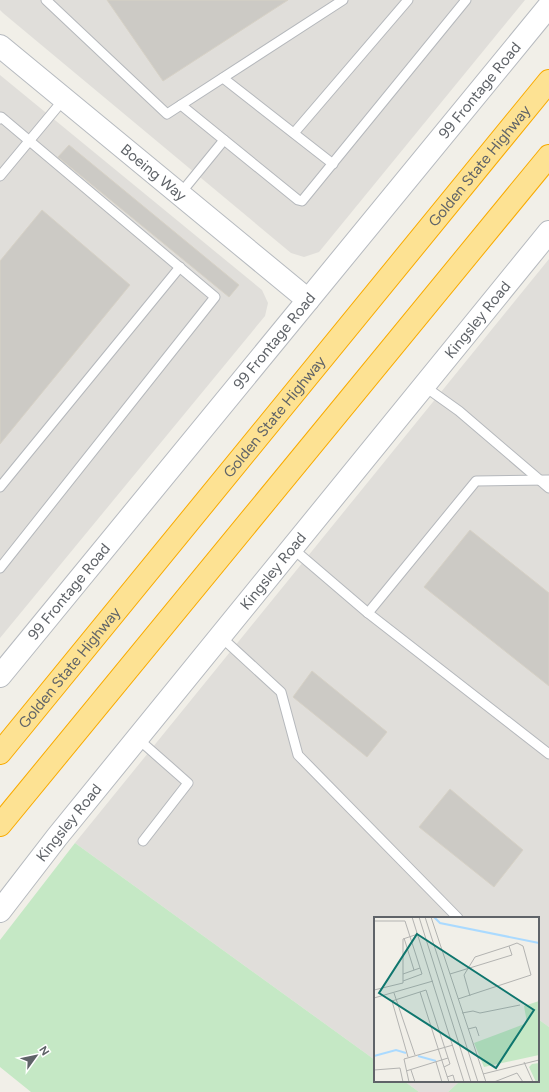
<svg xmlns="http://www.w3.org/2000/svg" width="549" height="1092" font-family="Figtree,sans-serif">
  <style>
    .industrial { fill: #e0deda }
    .green { fill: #c5e8c5 }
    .building { fill: #cccac5; stroke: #d6d1c6 }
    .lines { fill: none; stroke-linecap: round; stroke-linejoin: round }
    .lane-casing { stroke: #b5b8bc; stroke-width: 11 }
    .secondary-casing { stroke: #b6babf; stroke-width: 24 }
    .highway-casing { stroke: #f9ab00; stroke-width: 24 }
    .lane { stroke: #fff; stroke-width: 9 }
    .secondary { stroke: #fff; stroke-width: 22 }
    .highway { stroke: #fde293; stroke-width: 22 }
    .labels { text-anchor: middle; stroke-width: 3; stroke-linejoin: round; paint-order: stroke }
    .street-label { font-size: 15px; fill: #5f6368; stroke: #fff }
    .inset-river { fill: none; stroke: #aadaff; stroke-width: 2 }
    .inset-road { fill: none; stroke: #b3b3b1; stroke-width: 1 }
    .view { fill: #0f766e; fill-opacity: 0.15; stroke: #0f766e; stroke-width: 2 }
    .inset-edge { fill: none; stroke: #5f6368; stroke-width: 2 }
  </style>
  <rect width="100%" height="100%" fill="#f1efe8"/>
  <!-- industrial -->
  <g class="industrial">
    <polygon points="0,0 525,0 319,252 304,257 291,253 3,13 0,10"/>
    <polygon points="0,75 262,290 268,303 265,316 0,638"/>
    <polygon points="549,259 549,1027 538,1019 538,918 375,918 375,1060 75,843"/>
    <polygon points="404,1081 460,1081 448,1092 419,1092"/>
  </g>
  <!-- green -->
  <g class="green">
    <polygon points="75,843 375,1060 375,1081 404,1081 419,1092 31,1092 0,1067 0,940"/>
    <polygon points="538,1019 549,1027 549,1092 448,1092 460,1081 538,1081"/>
  </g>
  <!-- building -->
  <g class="building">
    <polygon points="107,0 288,0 163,81"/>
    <polygon points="69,145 239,285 229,297 58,157"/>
    <polygon points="42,210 130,285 0,444 0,261"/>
    <polygon points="470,530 549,593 549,686 424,587"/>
    <polygon points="312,671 387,732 367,757 293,697"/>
    <polygon points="450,789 523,850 494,887 419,827"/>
  </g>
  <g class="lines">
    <defs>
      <g id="lane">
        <polyline points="46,0 167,114 343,0"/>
        <polyline points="223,78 333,164"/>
        <polyline points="181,105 298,200 302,201 466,0"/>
        <polyline points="0,119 1,117 215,297 0,568"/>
        <polyline points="294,133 408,0"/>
        <polyline points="0,176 64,99"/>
        <polyline points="180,194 224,140"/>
        <polyline points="424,386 459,411 549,488"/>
        <polyline points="0,487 180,267"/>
        <polyline points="292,548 368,613 549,754"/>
        <polyline points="368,613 476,481 549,480"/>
        <polyline points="220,636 281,692 298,755 458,918"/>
        <polyline points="137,738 188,783 143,841"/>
      </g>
      <g id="secondary">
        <path id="s1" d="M0,46l308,254"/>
        <path id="s2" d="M0,676l549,-670"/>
        <path id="s3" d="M0,911l57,-74 492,-605"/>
      </g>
      <g id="highway">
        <path id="s4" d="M0,753l549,-672"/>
        <polyline points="0,825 549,156"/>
      </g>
    </defs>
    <!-- lane casing -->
    <use href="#lane" class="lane-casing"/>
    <!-- secondary casing -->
    <use href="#secondary" class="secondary-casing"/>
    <!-- highway casing -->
    <use href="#highway" class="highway-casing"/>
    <!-- lane -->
    <use href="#lane" class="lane"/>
    <!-- secondary -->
    <use href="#secondary" class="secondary"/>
    <!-- highway -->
    <use href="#highway" class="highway"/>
  </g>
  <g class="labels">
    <!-- street labels -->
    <g class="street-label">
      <text dy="5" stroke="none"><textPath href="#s2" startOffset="757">99 Frontage Road</textPath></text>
      <text dy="5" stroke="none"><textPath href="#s4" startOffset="758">Golden State Highway</textPath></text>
      <text dy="5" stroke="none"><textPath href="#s1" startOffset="199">Boeing Way</textPath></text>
      <text dy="5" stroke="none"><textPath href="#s3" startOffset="760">Kingsley Road</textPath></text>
      <text dy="5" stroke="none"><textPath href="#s2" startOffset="433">99 Frontage Road</textPath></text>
      <text dy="5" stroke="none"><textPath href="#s4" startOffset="434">Golden State Highway</textPath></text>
      <text dy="5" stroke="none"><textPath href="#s3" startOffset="436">Kingsley Road</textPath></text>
      <text dy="5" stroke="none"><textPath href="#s2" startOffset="109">99 Frontage Road</textPath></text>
      <text dy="5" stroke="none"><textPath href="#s4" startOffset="110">Golden State Highway</textPath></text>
      <text dy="5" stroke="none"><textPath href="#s3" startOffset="112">Kingsley Road</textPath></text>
    </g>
  </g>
  <!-- overview -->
  <g transform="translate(374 917)">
    <rect width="165" height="165" fill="#f1efe8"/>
    <path d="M165,84v54l-55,12 -10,-24 53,-20 -3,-17zM165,146v19h-3l-7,-15 3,-3z" fill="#c5e8c5"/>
    <path class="inset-river" d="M60,0l6,6 99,20M0,139l22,-6 10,3M44,139l18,5"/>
    <path class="inset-road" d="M38,0l52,165M45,0l52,165M51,0l53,165M57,0l55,165M0,4h31l17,53 -19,7M30,21l10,32M29,57l17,-6M76,57l62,-19 -3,-9 8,-3 6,3 8,29 -73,24M0,73l29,-7v-44l15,-5M46,75l24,75M20,76l21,62M96,79l-6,-21 11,-18 34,-11M0,81l59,-17M88,96l11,-2 7,2 40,-8M94,112l8,-2 3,9M34,140l-16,-56 34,-11 24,74 -6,3 5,15M62,145l6,20M150,145l9,20M0,153l26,-2 3,14M37,153l4,12M32,154l42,-13M109,157l56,-14M73,160l6,-2 2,7M35,165l-5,-23 49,-14M120,165l23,-9 6,9"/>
    <path class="view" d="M43,17l117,76 -38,58 -117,-75z"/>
    <rect width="165" height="165" class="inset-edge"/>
  </g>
  <!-- north arrow -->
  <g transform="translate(36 1056) rotate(57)" stroke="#ffffff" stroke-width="3" paint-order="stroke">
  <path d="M0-3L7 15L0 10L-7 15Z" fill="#5f6368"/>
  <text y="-6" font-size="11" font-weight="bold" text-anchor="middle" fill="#5f6368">N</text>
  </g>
</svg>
